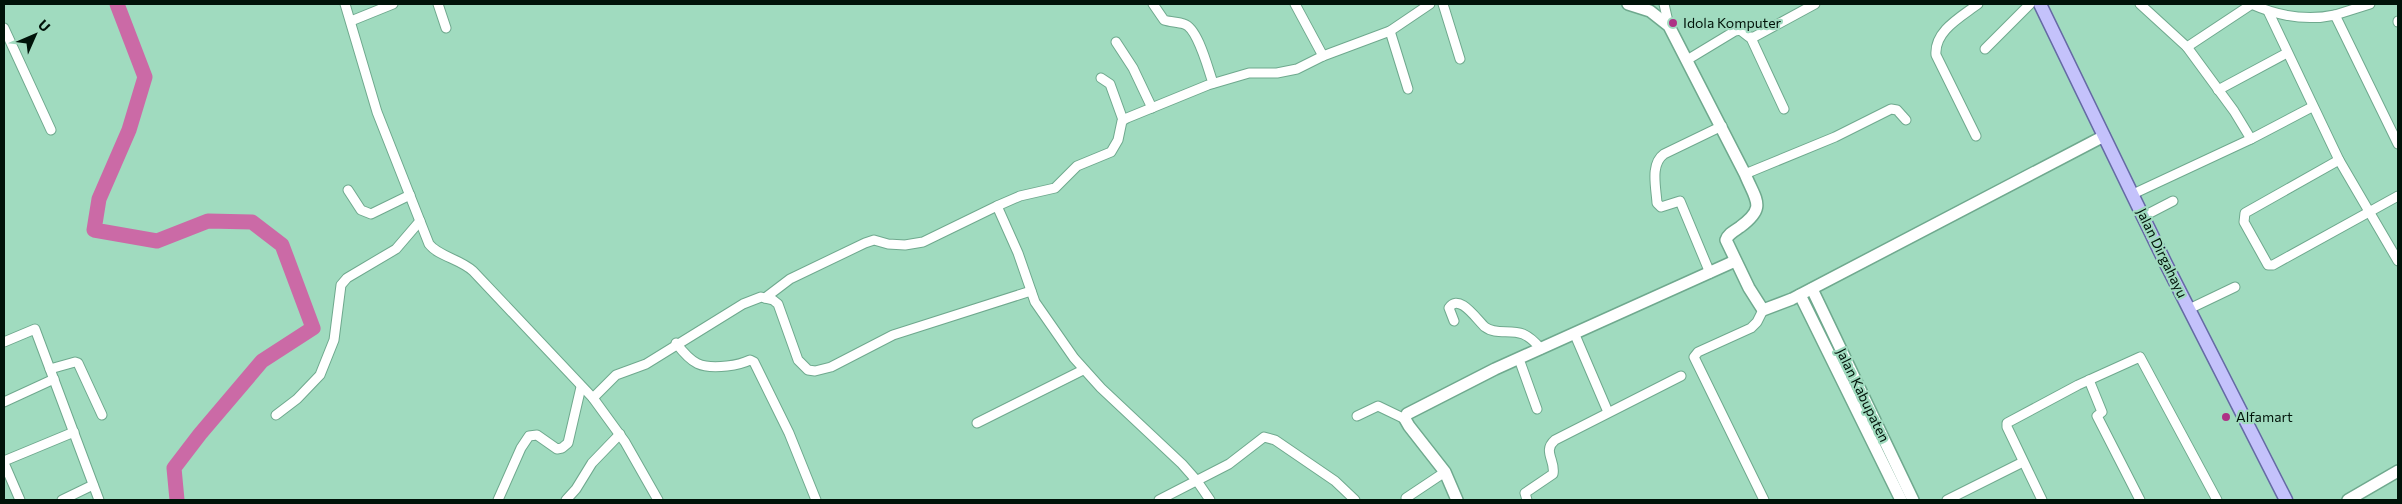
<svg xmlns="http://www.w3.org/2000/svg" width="2402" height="504" font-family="Commissioner,sans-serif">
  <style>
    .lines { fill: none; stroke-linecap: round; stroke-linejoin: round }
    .river { stroke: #cb6aa6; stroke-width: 15 }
    .street-casing { stroke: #6fa98e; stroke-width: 11 }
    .secondary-casing { stroke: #6fa98e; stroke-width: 14 }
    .primary-casing { stroke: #656aa4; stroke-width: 15 }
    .street { stroke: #fff; stroke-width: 9 }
    .secondary { stroke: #fff; stroke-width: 11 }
    .primary { stroke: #c4c2fb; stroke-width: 12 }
    .poi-dot { fill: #ae3285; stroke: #a0dbbf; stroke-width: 2 }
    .labels { text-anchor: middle; stroke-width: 4.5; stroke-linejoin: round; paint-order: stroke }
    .poi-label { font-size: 14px; fill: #001309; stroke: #a0dbbf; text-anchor: start }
    .street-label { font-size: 14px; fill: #001309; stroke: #a0dbbf }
  </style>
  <rect width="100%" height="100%" fill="#a0dbbf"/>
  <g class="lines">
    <!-- river -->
    <polyline class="river" points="117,4 145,77 129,130 99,199 94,230 157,241 208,221 252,222 282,245 313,328 262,361 200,434 174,468 177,500"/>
    <defs>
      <g id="street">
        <path d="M345,4l32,108 52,132c9,12 31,15 44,27l120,127 32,44 33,58"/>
        <polyline points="438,4 446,28"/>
        <path d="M1153,4l11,16c6,2 14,2 20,4 14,4 24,45 29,59"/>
        <polyline points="1295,4 1323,56"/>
        <polyline points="1443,4 1460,59"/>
        <polyline points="1664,4 1669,26"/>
        <polyline points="2140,4 2187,47 2234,111 2251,139"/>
        <path d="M2251,4c27,12 56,17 84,11l63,129"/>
        <polyline points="2268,11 2339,160 2398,261"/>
        <polyline points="2335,15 2370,4"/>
        <polyline points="351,21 393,4"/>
        <polyline points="2398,21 2398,22"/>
        <polyline points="4,28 51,130"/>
        <polyline points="1390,31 1408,89"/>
        <polyline points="1751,38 1784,109"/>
        <polyline points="1116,42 1133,68 1152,108"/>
        <polyline points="2187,47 2252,4"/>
        <polyline points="1985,49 2030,4"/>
        <polyline points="1687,60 1735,31 1740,30 1749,37 1754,37 1815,4"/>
        <polyline points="1101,78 1110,84 1123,120"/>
        <polyline points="2218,90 2287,53"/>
        <path d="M1976,136l-40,-81c-2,-24 25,-38 42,-51"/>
        <polyline points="2339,160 2245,213 2244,222 2268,265 2273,265 2398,196"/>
        <polyline points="1745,174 1835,137 1891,109 1897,110 1906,120"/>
        <polyline points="348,190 361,210 371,214 410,195"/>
        <polyline points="2133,194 2251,139 2312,107"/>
        <polyline points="2144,216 2173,201"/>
        <path d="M1710,273l-30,-72 -19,6 -4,-4c-1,-16 -7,-39 7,-49l58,-28"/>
        <polyline points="765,298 790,279 865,243 874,240 888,244 905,245 923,242 997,206"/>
        <polyline points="2189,309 2235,287"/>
        <polyline points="1763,310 1757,322 1751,328 1698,352 1694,357 1764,500"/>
        <path d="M1454,321l-5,-13c10,-16 28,12 36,19 10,8 26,2 38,7 7,3 13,9 18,15"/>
        <polyline points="1575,335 1608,412"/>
        <polyline points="4,342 35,329 99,500"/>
        <path d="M676,343c16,21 24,26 51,23 9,-1 15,-2 23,-6l4,2 35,71 27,67"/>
        <polyline points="1519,359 1537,409"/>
        <polyline points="50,369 75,362 78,363 102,415"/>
        <polyline points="2089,380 2102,412 2097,416 2140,500"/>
        <polyline points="593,398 616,375 646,364 743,304 761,297 773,300 778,304 798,360 808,370 815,371 831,367 893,335 1031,291"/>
        <polyline points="4,402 54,379"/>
        <polyline points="276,415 297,399 320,375 334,340 341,285 347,278 396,249 420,221"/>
        <polyline points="1357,416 1378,406 1405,419"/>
        <polyline points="977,423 1083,370"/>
        <polyline points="4,461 74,432"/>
        <polyline points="4,463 20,500"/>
        <polyline points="1406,498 1445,472"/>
        <polyline points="62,500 93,485"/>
        <polyline points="498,500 521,448 529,436 537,435 557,449 562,448 568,443 581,387"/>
        <polyline points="566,500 576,489 592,463 620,434"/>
        <polyline points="1159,500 1229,464 1264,437 1275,440 1335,481 1355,500"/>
        <polyline points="1210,500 1197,481 1182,464 1101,388 1074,358 1035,302 1018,253 997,206 1020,196 1055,188 1077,166 1111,152 1118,140 1122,121 1127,118 1208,85 1249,73 1277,73 1297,69 1323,56 1390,31 1430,4"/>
        <path d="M1527,500l-2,-7 28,-19c3,-13 -11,-23 2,-34l126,-64"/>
        <polyline points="1947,500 2023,462"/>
        <polyline points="2042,500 2007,427 2007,423 2078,385 2140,357 2217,500"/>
      </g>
      <g id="secondary">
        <path d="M1628,4l22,7 19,15 76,148c11,27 22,33 -5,53 -6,4 -12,7 -14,13l23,48 14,22 29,-11 312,-163"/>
        <polyline points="1812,289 1913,500"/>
        <polyline points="1800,295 1901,500"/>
        <polyline points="1457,500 1445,472 1409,426 1405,419 1407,414 1495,369 1735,261"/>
        <polyline points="2348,500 2398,471"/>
      </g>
      <polyline id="primary" points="2040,4 2165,262 2286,500"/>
    </defs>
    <!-- street casing -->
    <use href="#street" class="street-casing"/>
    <!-- secondary casing -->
    <use href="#secondary" class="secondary-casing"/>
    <!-- primary casing -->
    <use href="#primary" class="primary-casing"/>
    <!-- street -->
    <use href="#street" class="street"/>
    <!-- secondary -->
    <use href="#secondary" class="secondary"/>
    <!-- primary -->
    <use href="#primary" class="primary"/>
  </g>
  <!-- markers -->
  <g class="poi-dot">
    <circle cx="1673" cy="23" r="5"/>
    <circle cx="2226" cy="417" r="5"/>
  </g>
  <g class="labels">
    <!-- poi labels -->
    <g class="poi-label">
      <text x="1683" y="28">Idola Komputer</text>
      <text x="2236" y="422">Alfamart</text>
    </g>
    <!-- street labels -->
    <g class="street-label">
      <text transform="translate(2162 253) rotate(64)" y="5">Jalan Dirgahayu</text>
      <text transform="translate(1863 395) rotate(64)" y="5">Jalan Kabupaten</text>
    </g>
  </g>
  <!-- border -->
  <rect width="2402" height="504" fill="none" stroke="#001309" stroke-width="10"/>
  <!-- north arrow -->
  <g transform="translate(35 35) rotate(45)" stroke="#a0dbbf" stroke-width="4" paint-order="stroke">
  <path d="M0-4L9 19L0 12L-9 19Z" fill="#001309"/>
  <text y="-8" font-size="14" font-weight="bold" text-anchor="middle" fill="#001309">U</text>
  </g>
</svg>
